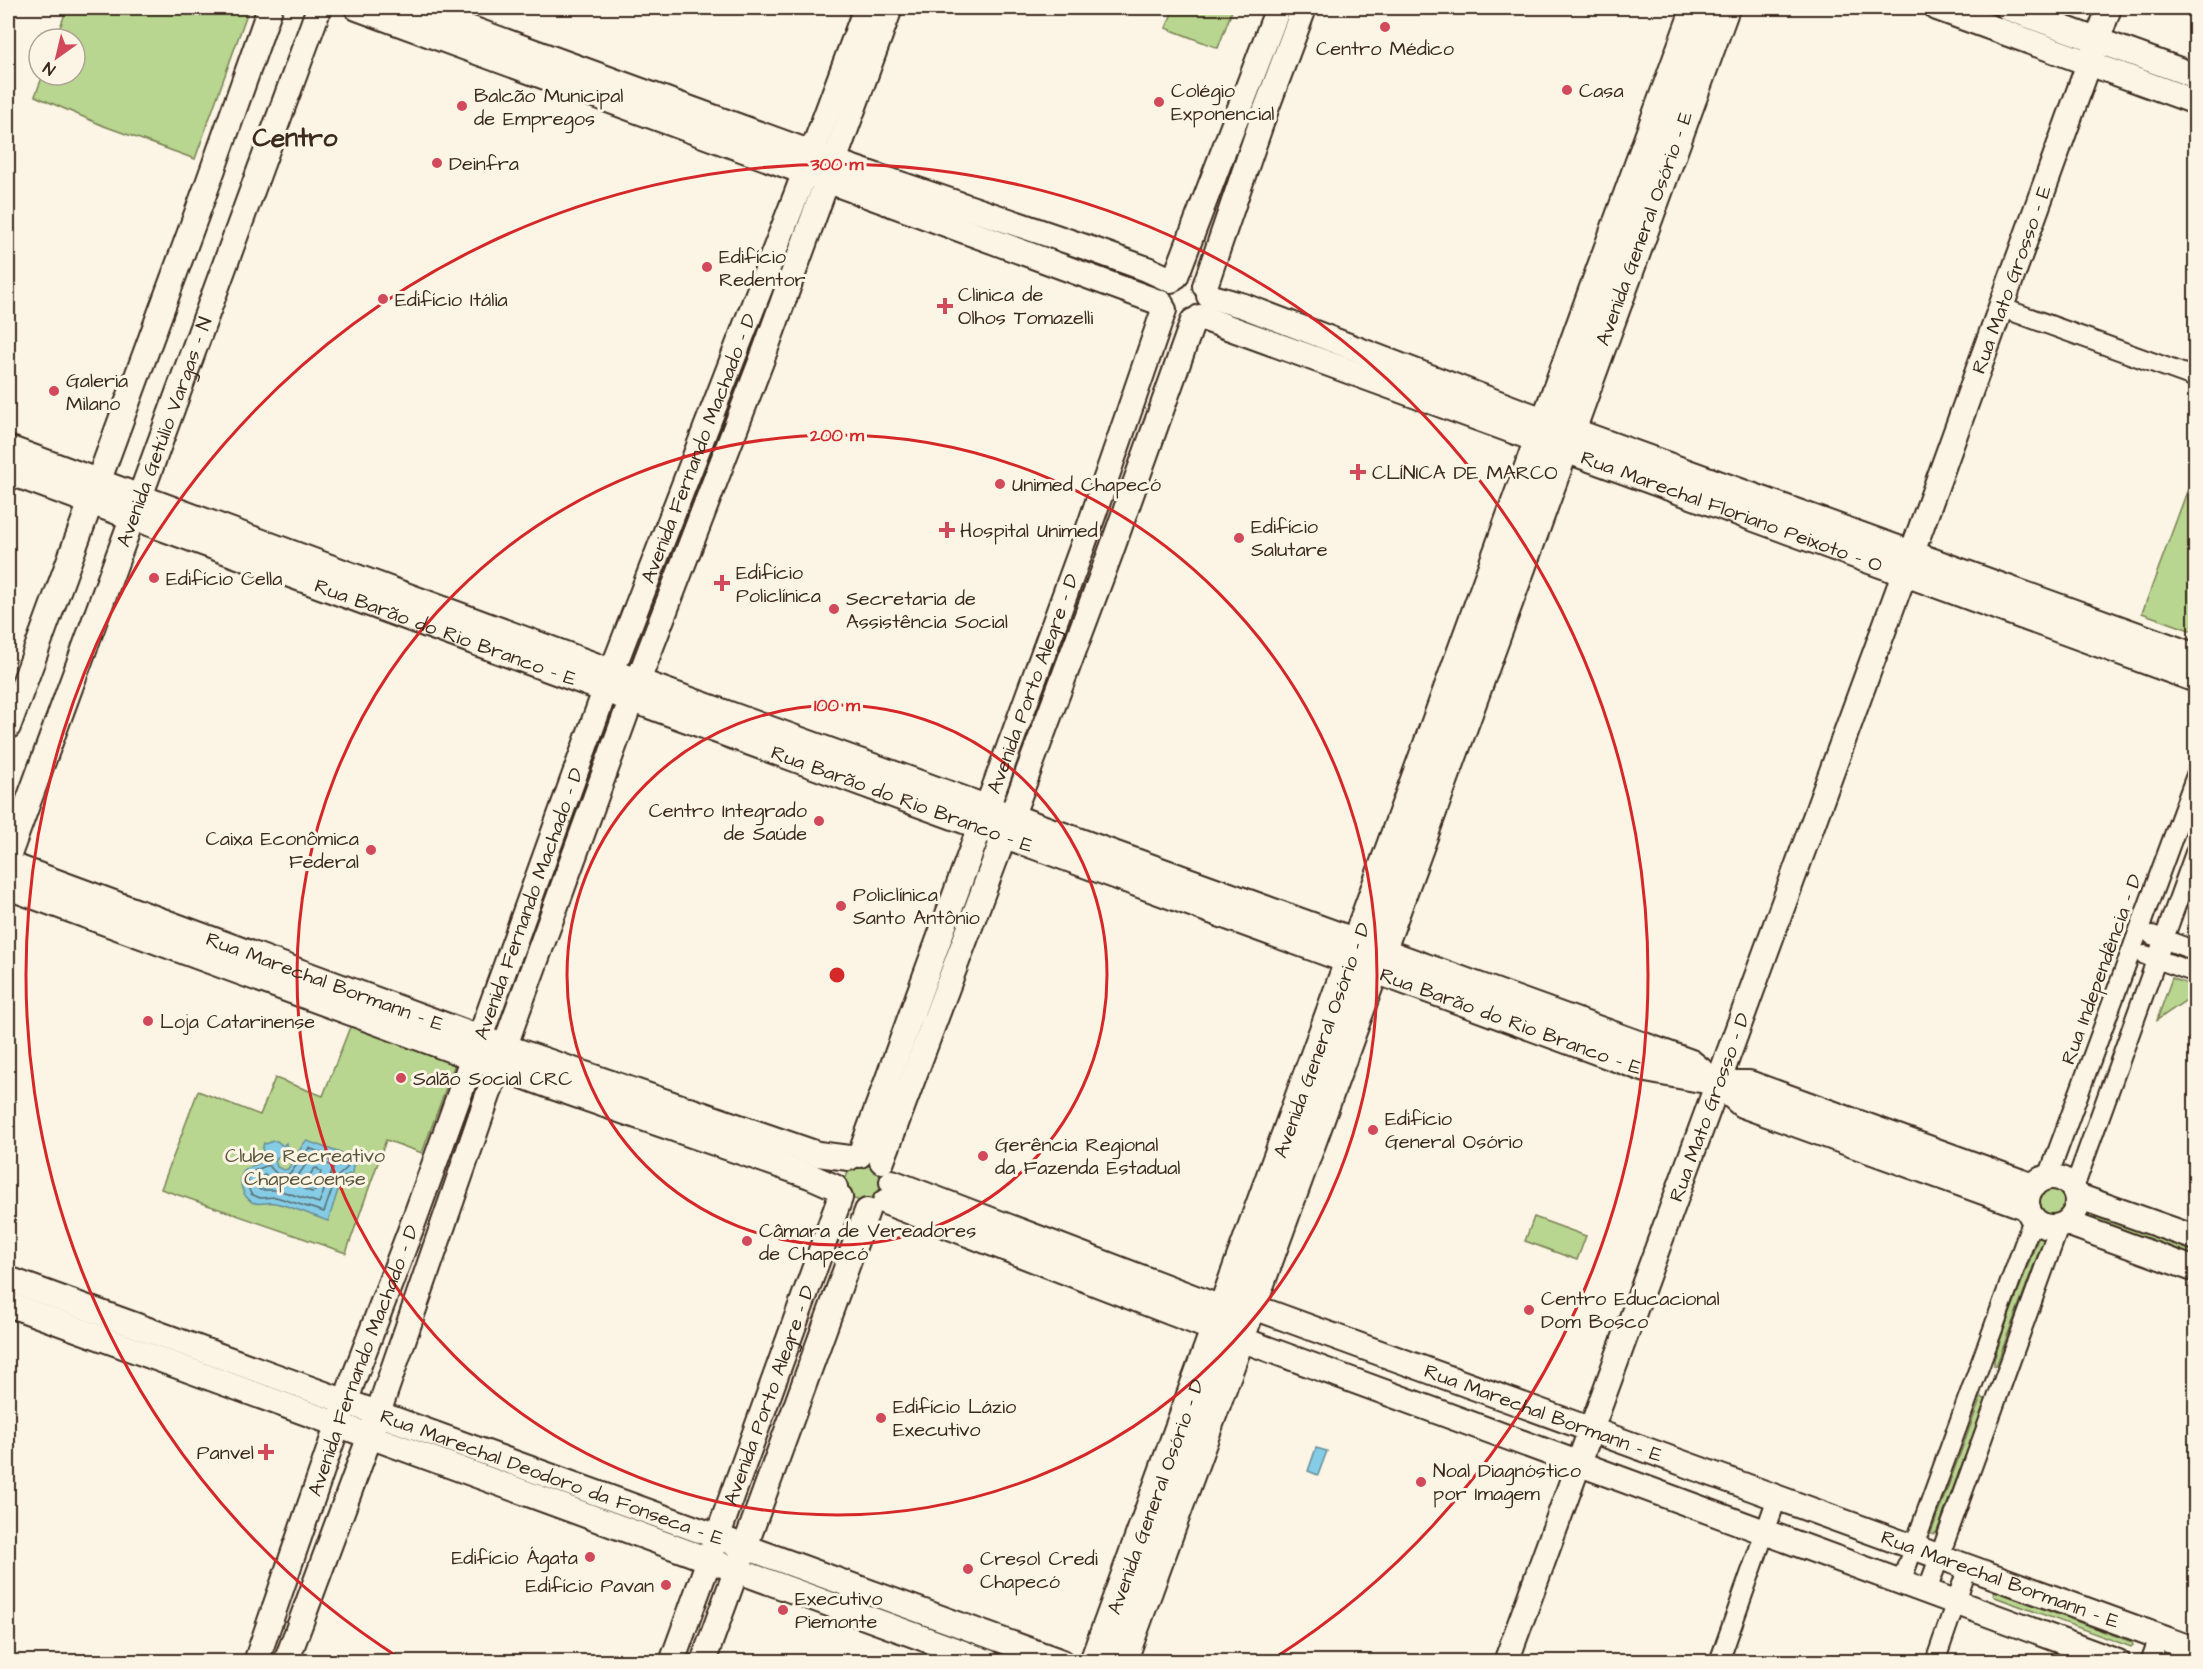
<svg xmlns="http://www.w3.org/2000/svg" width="2203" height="1669" font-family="'Architects Daughter',sans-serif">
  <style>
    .green { fill: #b8d68f; stroke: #7a8056; stroke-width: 1.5 }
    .water { fill: #85cde7; stroke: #678c97; stroke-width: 1.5 }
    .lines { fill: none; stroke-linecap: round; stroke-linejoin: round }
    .shore { stroke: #596b6e; stroke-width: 1.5 }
    .minor-casing { stroke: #3b2a1e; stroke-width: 22 }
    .tertiary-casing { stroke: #3b2a1e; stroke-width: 28 }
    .primary-casing { stroke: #3b2a1e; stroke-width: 34 }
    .minor { stroke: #fcf5e5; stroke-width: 18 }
    .tertiary { stroke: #fcf5e5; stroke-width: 24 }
    .primary { stroke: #fcf5e5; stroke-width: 30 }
    .ring { fill: none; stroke: #d62828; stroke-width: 3 }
    .poi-dot { fill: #d1495b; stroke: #fcf5e5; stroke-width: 2 }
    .labels { text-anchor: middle; stroke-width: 6; stroke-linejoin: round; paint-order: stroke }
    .poi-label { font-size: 20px; fill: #3b2a1e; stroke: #fcf5e5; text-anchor: start }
    .street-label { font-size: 20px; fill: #3b2a1e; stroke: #fcf5e5 }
    .park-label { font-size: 20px; fill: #5a553a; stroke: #fcf5e5 }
    .district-label { font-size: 26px; font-weight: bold; fill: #3b2a1e; stroke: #fcf5e5 }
    .centre { fill: #d62828; stroke: #fcf5e5; stroke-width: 3 }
    .ring-label { font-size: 18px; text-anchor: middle; font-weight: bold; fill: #d62828; stroke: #fcf5e5; stroke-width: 6; stroke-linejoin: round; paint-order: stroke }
  </style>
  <rect width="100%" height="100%" fill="#fcf5e5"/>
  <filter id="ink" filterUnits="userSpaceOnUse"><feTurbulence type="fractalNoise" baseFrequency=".0167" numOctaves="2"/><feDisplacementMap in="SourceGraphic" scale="12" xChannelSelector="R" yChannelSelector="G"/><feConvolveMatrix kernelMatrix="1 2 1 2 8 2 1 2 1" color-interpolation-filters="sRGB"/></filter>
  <g filter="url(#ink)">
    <!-- green -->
    <g class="green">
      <polygon points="67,8 249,8 195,159 104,126 35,96 43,75 75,75 75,39 56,39"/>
      <polygon points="1174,8 1233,8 1218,48 1166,28"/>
      <polygon points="2195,470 2196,632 2195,632 2142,613"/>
      <polygon points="2172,978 2195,987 2195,994 2157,1020"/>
      <polygon points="352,1022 456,1061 422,1153 386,1140 346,1253 161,1189 198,1091 260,1115 275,1078 323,1096"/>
      <circle cx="863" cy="1183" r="18"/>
      <circle cx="2051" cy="1202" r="14"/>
      <polygon points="2087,1211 2195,1249 2195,1256 2083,1217"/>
      <polygon points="1534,1217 1586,1236 1577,1260 1525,1241"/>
      <polygon points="2039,1236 2044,1238 1996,1366 1994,1366 1994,1360 2002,1335"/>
      <polygon points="1981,1397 1986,1400 1937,1531 1933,1535 1931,1533 1932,1530"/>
      <polygon points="1995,1591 2132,1642 2133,1645 2131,1647 1995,1597 1993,1595"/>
    </g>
    <!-- water -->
    <g class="water">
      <path d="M273,1141h4l6,5 3,-3 2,11 -9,2 -4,4 2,7 7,3 4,-1 16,-26 3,-2 45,16 2,3 -2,13 -7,3 -4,5 -13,40c-17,-6 -35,-14 -53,-18 -8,-2 -15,3 -23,-1 -8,-5 -12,-15 -11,-24 3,-14 15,-10 20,-17 3,-4 0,-12 3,-18l2,1z"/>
      <polygon points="1316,1448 1327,1451 1318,1475 1308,1471"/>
    </g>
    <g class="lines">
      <!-- shore -->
      <g class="shore">
        <polygon points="309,1148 348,1164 347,1168 336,1178 324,1212 276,1197 260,1198 251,1194 248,1187 249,1175 254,1171 268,1165 277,1174 290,1174"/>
        <path d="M312,1157l22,10 -15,36 -41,-13h-18l-4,-3v-8l9,-4c31,19 29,2 47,-18z"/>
        <polygon points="317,1168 321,1172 315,1191 312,1192 304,1189 303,1185 314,1169"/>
      </g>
      <defs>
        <g id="minor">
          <polyline points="2000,307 2196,378"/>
          <polyline points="2152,935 2196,951"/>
          <polyline points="2145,955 2196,973"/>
          <polyline points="2048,1177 2196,775"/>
          <polyline points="2074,1188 2196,850"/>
          <polyline points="1901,1582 2033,1219"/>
          <polyline points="1927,1591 2059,1227"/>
          <polyline points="1719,1662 1777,1498"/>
          <polyline points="1935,1662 1968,1567"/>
          <polyline points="2150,1662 2159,1637"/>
        </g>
        <g id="tertiary">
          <polyline points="357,8 1161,303"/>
          <polyline points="414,8 850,167 1094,250 1147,269 1171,280"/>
          <polyline points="1937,8 2196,102"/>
          <polyline points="2008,8 2196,76"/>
          <polyline points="1176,276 1278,8"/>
          <polyline points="1205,286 1265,112 1304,8"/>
          <polyline points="1209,296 1244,306 1522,412 2196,656"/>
          <path id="s1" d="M1200,317l996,363"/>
          <polyline points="8,448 638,681 1691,1062 1717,1083 1749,1083 2033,1186"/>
          <path id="s2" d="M8,472l1638,598 71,13 25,22 286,103"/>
          <polyline points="8,727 207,186 270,8"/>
          <path id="s3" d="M8,857l311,-849"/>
          <path id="s4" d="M8,864l472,174 338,116 31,4"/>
          <polyline points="8,887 550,1086 810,1176 835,1187"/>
          <path id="s5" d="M860,1155l223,-610 81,-235"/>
          <polyline points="882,1161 1110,554 1193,321"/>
          <circle cx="2052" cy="1202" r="25"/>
          <path id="s6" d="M892,1182l332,127 27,-3 945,344"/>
          <polyline points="2077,1196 2196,1238"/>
          <polyline points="885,1202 1216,1330 2118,1662"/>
          <polyline points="2067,1223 2196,1270"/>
          <path id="s7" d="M8,1279l1054,383"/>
          <polyline points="8,1304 988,1662"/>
          <path id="s8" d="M256,1662l96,-279 60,-157 200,-555 186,-481 68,-182"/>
          <polyline points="286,1662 370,1436 512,1026 638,681 762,359 890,8"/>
          <path id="s9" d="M672,1662l168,-464"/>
          <polyline points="703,1662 867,1211"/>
          <path id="s10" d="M1506,1662l427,-1167 176,-487"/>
        </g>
        <g id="primary">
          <path id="s11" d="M1095,1662l602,-1654"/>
          <path id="s12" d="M1121,1662l603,-1654"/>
        </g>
      </defs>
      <!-- minor casing -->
      <use href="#minor" class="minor-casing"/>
      <!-- tertiary casing -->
      <use href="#tertiary" class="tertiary-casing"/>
      <!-- primary casing -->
      <use href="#primary" class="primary-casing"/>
      <!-- minor -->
      <use href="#minor" class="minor"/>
      <!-- tertiary -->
      <use href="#tertiary" class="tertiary"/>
      <!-- primary -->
      <use href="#primary" class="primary"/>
    </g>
  </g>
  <!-- distance rings -->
  <g class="ring">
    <circle cx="837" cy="975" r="270"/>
    <circle cx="837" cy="975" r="540"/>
    <path d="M401 1659A811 811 0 1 1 1273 1659"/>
  </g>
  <!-- markers -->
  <g class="poi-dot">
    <circle cx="1385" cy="27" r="6"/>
    <circle cx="1567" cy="90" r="6"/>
    <circle cx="1159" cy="102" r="6"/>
    <circle cx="462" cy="106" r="6"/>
    <circle cx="437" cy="163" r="6"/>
    <circle cx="707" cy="267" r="6"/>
    <circle cx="383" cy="299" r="6"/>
    <path d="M942 297h6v6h6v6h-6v6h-6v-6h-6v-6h6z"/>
    <circle cx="54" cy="391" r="6"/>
    <path d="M1355 463h6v6h6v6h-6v6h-6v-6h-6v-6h6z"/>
    <circle cx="1000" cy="484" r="6"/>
    <path d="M944 521h6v6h6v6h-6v6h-6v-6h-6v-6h6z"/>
    <circle cx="1239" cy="538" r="6"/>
    <circle cx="154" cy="578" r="6"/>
    <path d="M719 574h6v6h6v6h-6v6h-6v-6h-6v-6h6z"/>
    <circle cx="834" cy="609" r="6"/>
    <circle cx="819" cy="821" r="6"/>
    <circle cx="371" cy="850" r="6"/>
    <circle cx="841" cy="906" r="6"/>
    <circle cx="148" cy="1021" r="6"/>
    <circle cx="401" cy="1078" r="6"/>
    <circle cx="1373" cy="1130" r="6"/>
    <circle cx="983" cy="1156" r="6"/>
    <circle cx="747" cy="1241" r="6"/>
    <circle cx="1529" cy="1310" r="6"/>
    <circle cx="881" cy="1418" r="6"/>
    <path d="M263 1443h6v6h6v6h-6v6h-6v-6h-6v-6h6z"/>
    <circle cx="1421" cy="1482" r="6"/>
    <circle cx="590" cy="1557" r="6"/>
    <circle cx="968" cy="1569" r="6"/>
    <circle cx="666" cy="1585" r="6"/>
    <circle cx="783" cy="1610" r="6"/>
  </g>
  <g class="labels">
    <!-- poi labels -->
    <g class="poi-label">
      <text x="1385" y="55" text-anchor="middle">Centro Médico</text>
      <text x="1171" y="97">Colégio<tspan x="1171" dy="23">Exponencial</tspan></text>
      <text x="1579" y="97">Casa</text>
      <text x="474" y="102">Balcão Municipal<tspan x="474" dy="23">de Empregos</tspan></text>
      <text x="449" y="170">Deinfra</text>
      <text x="719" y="263">Edifício<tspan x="719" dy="23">Redentor</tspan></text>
      <text x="958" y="301">Clinica de<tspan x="958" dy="23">Olhos Tomazelli</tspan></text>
      <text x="395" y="306">Edifício Itália</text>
      <text x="66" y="387">Galeria<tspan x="66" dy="23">Milano</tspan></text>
      <text x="1372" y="479">CLÍNICA DE MARCO</text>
      <text x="1012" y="491">Unimed Chapecó</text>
      <text x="1251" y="533">Edifício<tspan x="1251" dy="23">Salutare</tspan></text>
      <text x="960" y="537">Hospital Unimed</text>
      <text x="736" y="579">Edifício<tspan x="736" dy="23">Policlínica</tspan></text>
      <text x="166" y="585">Edifício Cella</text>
      <text x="846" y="605">Secretaria de<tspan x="846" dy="23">Assistência Social</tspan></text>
      <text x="807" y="817" text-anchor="end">Centro Integrado<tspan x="807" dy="23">de Saúde</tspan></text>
      <text x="359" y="845" text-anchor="end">Caixa Econômica<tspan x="359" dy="23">Federal</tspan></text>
      <text x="853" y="901">Policlínica<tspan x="853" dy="23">Santo Antônio</tspan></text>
      <text x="160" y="1028">Loja Catarinense</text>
      <text x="413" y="1085">Salão Social CRC</text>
      <text x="1385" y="1125">Edifício<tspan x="1385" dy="23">General Osório</tspan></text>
      <text x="995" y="1151">Gerência Regional<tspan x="995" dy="23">da Fazenda Estadual</tspan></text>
      <text x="759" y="1237">Câmara de Vereadores<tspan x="759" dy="23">de Chapecó</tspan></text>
      <text x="1541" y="1305">Centro Educacional<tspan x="1541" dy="23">Dom Bosco</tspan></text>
      <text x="893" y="1413">Edifício Lázio<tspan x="893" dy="23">Executivo</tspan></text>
      <text x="254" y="1459" text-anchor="end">Panvel</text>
      <text x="1433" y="1477">Noal Diagnóstico<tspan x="1433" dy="23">por Imagem</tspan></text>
      <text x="578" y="1564" text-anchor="end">Edifício Ágata</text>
      <text x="980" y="1565">Cresol Credi<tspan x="980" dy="23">Chapecó</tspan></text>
      <text x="654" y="1592" text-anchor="end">Edifício Pavan</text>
      <text x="795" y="1605">Executivo<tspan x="795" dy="23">Piemonte</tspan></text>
    </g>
    <!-- street labels -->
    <g class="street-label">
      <text dy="7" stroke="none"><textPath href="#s12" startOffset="1526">Avenida General Osório - E</textPath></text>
      <text dy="7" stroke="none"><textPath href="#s10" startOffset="1472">Rua Mato Grosso - E</textPath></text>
      <text dy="7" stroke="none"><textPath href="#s3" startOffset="453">Avenida Getúlio Vargas - N</textPath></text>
      <text dy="7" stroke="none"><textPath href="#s8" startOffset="1292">Avenida Fernando Machado - D</textPath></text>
      <text dy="7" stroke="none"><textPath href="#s1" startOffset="566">Rua Marechal Floriano Peixoto - O</textPath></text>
      <text dy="7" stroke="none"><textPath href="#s2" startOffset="466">Rua Barão do Rio Branco - E</textPath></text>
      <text dy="7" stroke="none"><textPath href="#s5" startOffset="502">Avenida Porto Alegre - D</textPath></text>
      <text dy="7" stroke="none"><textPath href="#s2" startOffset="952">Rua Barão do Rio Branco - E</textPath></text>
      <text dy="7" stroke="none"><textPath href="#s8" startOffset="806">Avenida Fernando Machado - D</textPath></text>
      <text transform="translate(2101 969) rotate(-70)" y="7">Rua Independência - D</text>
      <text dy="7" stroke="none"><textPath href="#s4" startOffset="338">Rua Marechal Bormann - E</textPath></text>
      <text dy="7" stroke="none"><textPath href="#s2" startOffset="1600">Rua Barão do Rio Branco - E</textPath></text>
      <text dy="7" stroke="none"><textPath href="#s11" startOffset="662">Avenida General Osório - D</textPath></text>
      <text dy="7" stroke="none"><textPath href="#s10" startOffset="591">Rua Mato Grosso - D</textPath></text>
      <text dy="7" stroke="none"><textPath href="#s8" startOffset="320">Avenida Fernando Machado - D</textPath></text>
      <text dy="7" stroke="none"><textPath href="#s9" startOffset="284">Avenida Porto Alegre - D</textPath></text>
      <text dy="7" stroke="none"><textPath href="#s6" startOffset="694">Rua Marechal Bormann - E</textPath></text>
      <text dy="7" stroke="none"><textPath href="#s7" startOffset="579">Rua Marechal Deodoro da Fonseca - E</textPath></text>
      <text dy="7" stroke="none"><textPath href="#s11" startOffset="176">Avenida General Osório - D</textPath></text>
      <text dy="7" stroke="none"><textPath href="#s6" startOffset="1180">Rua Marechal Bormann - E</textPath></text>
    </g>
    <!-- park labels -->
    <g class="park-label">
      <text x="305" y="1162">Clube Recreativo<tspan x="305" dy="23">Chapecoense</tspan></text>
    </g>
    <!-- district labels -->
    <g class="district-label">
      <text x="295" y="146">Centro</text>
    </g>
  </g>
  <circle cx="837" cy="975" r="9" class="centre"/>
  <g class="ring-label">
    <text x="837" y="170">300 m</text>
    <text x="837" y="441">200 m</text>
    <text x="837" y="711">100 m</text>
  </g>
  <!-- margin -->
  <rect width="2203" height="1669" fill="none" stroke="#fcf5e5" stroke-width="30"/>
  <rect x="15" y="15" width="2173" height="1639" fill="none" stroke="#3b2a1e" stroke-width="2" filter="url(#ink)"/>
  <!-- north arrow -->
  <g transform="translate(57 57) rotate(214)"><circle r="28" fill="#fcf5e5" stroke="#afa495" stroke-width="1.5"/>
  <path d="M0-4.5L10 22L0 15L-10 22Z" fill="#d1495b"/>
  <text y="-9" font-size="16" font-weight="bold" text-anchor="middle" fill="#3b2a1e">N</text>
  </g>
</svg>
